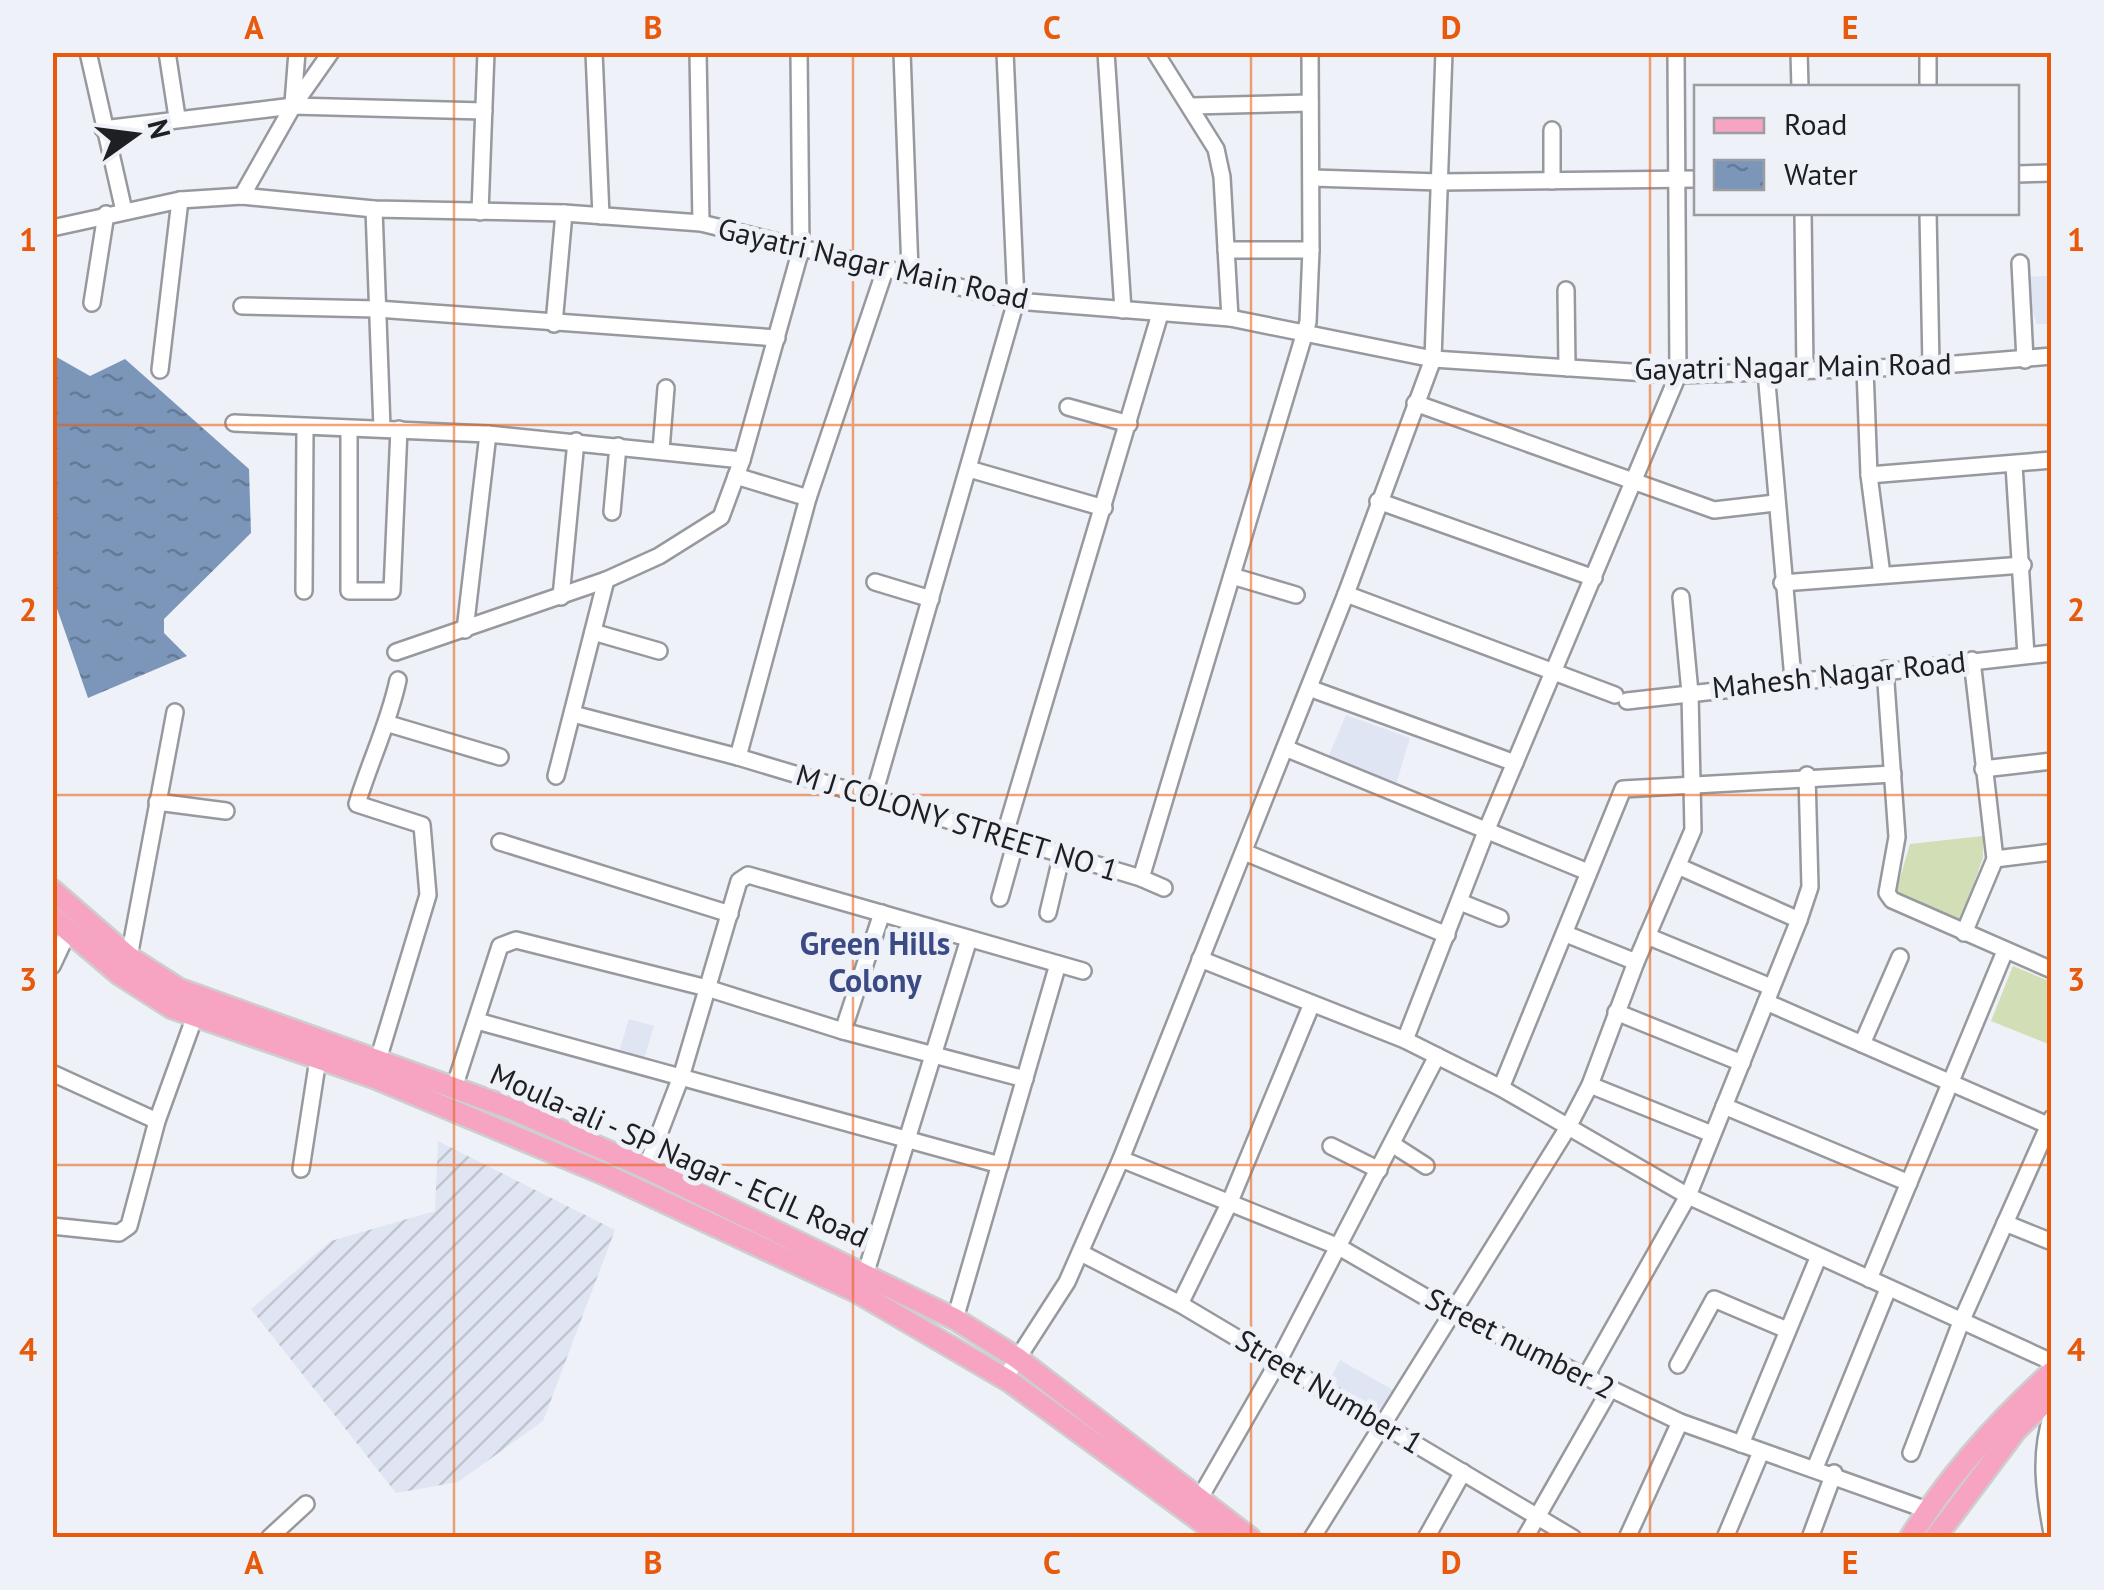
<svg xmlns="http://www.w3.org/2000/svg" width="2104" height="1590" font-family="'PT Sans',sans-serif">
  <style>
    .built { fill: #dfe5f2 }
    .industrial { fill: url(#industrial-furrows) }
    .park { fill: #d2deb5 }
    .water { fill: url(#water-ripples) }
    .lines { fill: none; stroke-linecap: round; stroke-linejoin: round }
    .minor-casing { stroke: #97999f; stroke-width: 20 }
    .major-casing { stroke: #cecece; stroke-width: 25 }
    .minor { stroke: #fff; stroke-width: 15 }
    .major { stroke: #f6a4c1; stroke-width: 20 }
    .grid { fill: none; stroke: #e8590c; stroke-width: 2.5; stroke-opacity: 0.55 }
    .labels { text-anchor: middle; stroke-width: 10; stroke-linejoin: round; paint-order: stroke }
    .street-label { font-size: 30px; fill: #1e1f22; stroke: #eef1f7 }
    .neighbourhood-label { font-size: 32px; font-weight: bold; fill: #3b4985; stroke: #eef1f7 }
    .neatline { fill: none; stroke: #e8590c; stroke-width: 4 }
    .grid-label { font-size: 32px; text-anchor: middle; font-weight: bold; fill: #e8590c }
  </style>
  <defs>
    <pattern id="industrial-furrows" width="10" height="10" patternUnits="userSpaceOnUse" patternTransform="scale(2.5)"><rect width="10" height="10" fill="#dfe5f2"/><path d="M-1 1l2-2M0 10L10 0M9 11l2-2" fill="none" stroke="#bfc4cf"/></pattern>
    <pattern id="water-ripples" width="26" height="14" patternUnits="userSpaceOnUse" patternTransform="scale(2.5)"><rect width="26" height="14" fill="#7b96b9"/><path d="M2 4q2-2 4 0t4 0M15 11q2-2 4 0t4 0" fill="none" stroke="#647a96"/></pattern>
  </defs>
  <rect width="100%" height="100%" fill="#eef1f7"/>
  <!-- built -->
  <g class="built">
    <polygon points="2051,276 2051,324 2037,324 2020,277"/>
    <polygon points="1346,715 1410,738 1396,784 1328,758"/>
    <polygon points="629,1019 654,1026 644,1059 619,1052"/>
    <polygon points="1340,1360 1393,1390 1381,1410 1329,1381"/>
  </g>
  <!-- industrial -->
  <polygon class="industrial" points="438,1141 615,1230 543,1421 458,1482 396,1493 251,1309 331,1241 435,1211"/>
  <!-- park -->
  <g class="park">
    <polygon points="1983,836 1983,858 1960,923 1895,895 1910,844"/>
    <polygon points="2013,966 2051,982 2051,1045 1991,1021"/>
  </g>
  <!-- water -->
  <polygon class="water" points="53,355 90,376 125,359 249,469 251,533 164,619 164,633 187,656 88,698 53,597"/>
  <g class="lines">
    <defs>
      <g id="minor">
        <polyline points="88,52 124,211"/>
        <polyline points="167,52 177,117"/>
        <polyline points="594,52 601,216"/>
        <polyline points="698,52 701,223"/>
        <polyline points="902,52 910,271"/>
        <polyline points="1106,52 1123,310"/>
        <polyline points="1155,52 1216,149 1222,177 1230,318"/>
        <polyline points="1799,52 1800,88"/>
        <polyline points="1928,88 1928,52"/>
        <polyline points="293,103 297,52"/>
        <polyline points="1192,106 1310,103"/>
        <polyline points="103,129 293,106 484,111"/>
        <polyline points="2016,174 2052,173"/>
        <polyline points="1312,178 1440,182 1696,179"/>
        <polyline points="1552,181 1552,130"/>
        <polyline points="242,196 293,106 331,52"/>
        <polyline points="374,209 382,428"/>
        <polyline points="480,212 486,52"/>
        <polyline points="1803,212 1805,371"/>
        <polyline points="1928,212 1931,366"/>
        <polyline points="52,228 180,200 242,196 374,209 564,213 701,223 1016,301 1230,318 1433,359 1678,375 1931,366 2052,356"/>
        <polyline points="1226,250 1311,250 1310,52"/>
        <polyline points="2020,263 2025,360"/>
        <polyline points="1566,290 1567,368"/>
        <polyline points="92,303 106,214"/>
        <polyline points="242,306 377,309 777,338"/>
        <polyline points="554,324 564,213"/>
        <polyline points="1865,369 1869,475 1882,575"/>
        <polyline points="160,370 180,200"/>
        <polyline points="1766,372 1793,679"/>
        <polyline points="1415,403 1714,510 1775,503"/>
        <polyline points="1068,407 1129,424"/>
        <polyline points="234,423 488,434 742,460"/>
        <polyline points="349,430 349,591 392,591 399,429"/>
        <polyline points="661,450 666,388"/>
        <polyline points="2014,465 2026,655"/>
        <polyline points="969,469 1104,508"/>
        <polyline points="1869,475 2052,460"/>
        <polyline points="736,476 808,498"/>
        <polyline points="1378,501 1594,578"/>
        <polyline points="612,512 618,446"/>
        <polyline points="1232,576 1296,595"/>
        <polyline points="875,582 931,599"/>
        <polyline points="1782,583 2023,565"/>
        <polyline points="304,591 305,428"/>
        <polyline points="1346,594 1615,695"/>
        <polyline points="561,597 576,441"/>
        <polyline points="465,630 488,434"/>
        <polyline points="593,632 659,651"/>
        <polyline points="396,652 606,580 659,556 721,517 742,460 801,249 799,52"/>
        <polyline points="1885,669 1897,837 1887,893 1892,900 2052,970"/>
        <polyline points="1309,688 1515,763"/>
        <polyline points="1627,701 2052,653"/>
        <polyline points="573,714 738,757 1141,878 1308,322 1311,250"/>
        <polyline points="389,724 500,757"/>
        <polyline points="1285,748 1588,872"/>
        <polyline points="738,757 808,498 886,267"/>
        <polyline points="1983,769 2052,761"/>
        <polyline points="556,776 606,580"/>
        <polyline points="873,798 1016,301 1005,52"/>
        <polyline points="157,802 226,811"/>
        <polyline points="1004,837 1160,314"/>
        <polyline points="500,842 730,914"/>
        <polyline points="1244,852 1447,935"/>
        <polyline points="1995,859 2052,852"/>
        <polyline points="1680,867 1799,920"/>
        <polyline points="1141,878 1164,888"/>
        <polyline points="1000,898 1016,841"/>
        <polyline points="1460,902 1500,918"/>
        <polyline points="1048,913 1062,854"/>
        <polyline points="1964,933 1995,859 1972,660"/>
        <polyline points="1566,934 1636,962"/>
        <polyline points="1647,936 1771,987"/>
        <polyline points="129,957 175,712"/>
        <polyline points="1200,959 1405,1040 1501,1088 1688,1196 2052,1362"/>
        <polyline points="52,966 68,932"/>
        <polyline points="1766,1002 2052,1127"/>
        <polyline points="1616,1012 1742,1063"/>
        <polyline points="477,1021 1000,1165"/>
        <polyline points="843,1031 882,913"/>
        <polyline points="1405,1040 1487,829 1678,375 1676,52"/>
        <polyline points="1862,1044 1900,957"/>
        <path d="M378,1060l50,-165 -6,-70 -65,-21c13,-43 32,-81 41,-124"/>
        <polyline points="52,1073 157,1121"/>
        <polyline points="1590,1085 1712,1134"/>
        <polyline points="454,1088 500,946 516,940 707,988 843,1031 1025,1079"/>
        <polyline points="1501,1088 1623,789 1893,774"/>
        <polyline points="1724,1106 1909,1183"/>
        <polyline points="1392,1144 1426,1166"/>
        <polyline points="1331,1146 1379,1170"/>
        <polyline points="1121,1159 1339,1247 1453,1313 1680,1422 1927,1510"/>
        <polyline points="646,1168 682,1074 739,881 748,875 1083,971"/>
        <polyline points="301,1169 318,1059"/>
        <polyline points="2005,1223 2052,1242"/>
        <polyline points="52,1226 119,1233 129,1226 157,1121 195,1016"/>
        <polyline points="1081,1253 1180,1304 1573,1538"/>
        <polyline points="866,1272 969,939"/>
        <polyline points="1869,1279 2005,951"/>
        <polyline points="1180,1304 1229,1204 1311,1006"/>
        <polyline points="955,1319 1058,964"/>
        <polyline points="1678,1365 1714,1299 1787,1330"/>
        <polyline points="1005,1378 1067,1282 1121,1159 1346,594 1433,359 1444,52"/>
        <polyline points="1585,1378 1688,1196 1799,920 1810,887 1807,775"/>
        <path d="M2052,1414c-13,41 -8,77 0,119"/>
        <polyline points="1741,1444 1818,1258"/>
        <polyline points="1911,1453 1961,1322 2052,1118"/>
        <polyline points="1815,1468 1888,1289"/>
        <polyline points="1201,1496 1278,1362 1437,1056"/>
        <polyline points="269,1538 306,1504"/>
        <polyline points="1312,1538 1567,1129 1590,1085 1636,962 1693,830 1690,693 1681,597"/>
        <polyline points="1426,1538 1463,1472"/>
        <polyline points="1525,1538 1609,1391"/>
        <polyline points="1627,1538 1680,1422"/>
        <polyline points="1725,1538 1761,1452"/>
        <polyline points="1810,1538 1834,1473"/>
      </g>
      <g id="major">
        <polyline points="52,890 129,957 179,989 507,1107 646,1168 955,1319 1017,1358 1250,1538"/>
        <polyline points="52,917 119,974 172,1008 375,1078 602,1173 857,1292 1009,1381 1224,1538"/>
        <path d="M1910,1538c38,-61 89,-118 142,-166"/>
        <polyline points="1935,1538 2016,1430 2052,1395"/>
      </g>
    </defs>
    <!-- minor casing -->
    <use href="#minor" class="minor-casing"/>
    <!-- major casing -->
    <use href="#major" class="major-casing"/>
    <!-- minor -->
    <use href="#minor" class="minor"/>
    <!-- major -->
    <use href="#major" class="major"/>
  </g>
  <!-- grid -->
  <path class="grid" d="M454,52v1486M853,52v1486M1251,52v1486M1650,52v1486M52,425h2000M52,795h2000M52,1165h2000"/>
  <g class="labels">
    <!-- street labels -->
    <g class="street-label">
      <text transform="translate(873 264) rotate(13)" y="10">Gayatri Nagar Main Road</text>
      <text transform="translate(1793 367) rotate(-1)" y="10">Gayatri Nagar Main Road</text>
      <text transform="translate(1839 675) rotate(-6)" y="10">Mahesh Nagar Road</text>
      <text transform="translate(957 823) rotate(17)" y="10">M J COLONY STREET NO 1</text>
      <text transform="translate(679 1156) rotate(24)" y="10">Moula-ali - SP Nagar - ECIL Road</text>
      <text transform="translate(1520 1344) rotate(27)" y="10">Street number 2</text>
      <text transform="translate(1329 1392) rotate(31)" y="10">Street Number 1</text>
    </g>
    <!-- neighbourhood labels -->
    <g class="neighbourhood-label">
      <text x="875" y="955">Green Hills<tspan x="875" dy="37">Colony</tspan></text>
    </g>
  </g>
  <!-- border -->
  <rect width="2104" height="1590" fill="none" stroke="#eef1f7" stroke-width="110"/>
  <!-- legend -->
  <rect x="1694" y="85" width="325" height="130" fill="#eef1f7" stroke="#9b9da2" stroke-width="2.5"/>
  <rect x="1714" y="118" width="50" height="15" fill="#f6a4c1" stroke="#9b9da2" stroke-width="2.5"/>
  <text x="1784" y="135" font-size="30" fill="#1e1f22">Road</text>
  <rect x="1714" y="160" width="50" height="30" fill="url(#water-ripples)" stroke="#9b9da2" stroke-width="2.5"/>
  <text x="1784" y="185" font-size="30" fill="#1e1f22">Water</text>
  <!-- north arrow -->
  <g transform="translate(135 135) rotate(76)" stroke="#eef1f7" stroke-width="8" paint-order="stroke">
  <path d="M0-8L18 38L0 25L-18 38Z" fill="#1e1f22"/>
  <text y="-15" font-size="28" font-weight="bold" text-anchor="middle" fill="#1e1f22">N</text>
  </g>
  <rect x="55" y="55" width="1994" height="1480" class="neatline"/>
  <g class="grid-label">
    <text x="254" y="39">A</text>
    <text x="653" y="39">B</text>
    <text x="1052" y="39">C</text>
    <text x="1451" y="39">D</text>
    <text x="1850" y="39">E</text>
    <text x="28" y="251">1</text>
    <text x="2076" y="251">1</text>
    <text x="28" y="621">2</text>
    <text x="2076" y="621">2</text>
    <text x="28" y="991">3</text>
    <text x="2076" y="991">3</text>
    <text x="28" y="1361">4</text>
    <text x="2076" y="1361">4</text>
    <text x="254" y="1574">A</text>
    <text x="653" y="1574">B</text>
    <text x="1052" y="1574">C</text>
    <text x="1451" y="1574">D</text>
    <text x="1850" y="1574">E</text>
  </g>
</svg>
